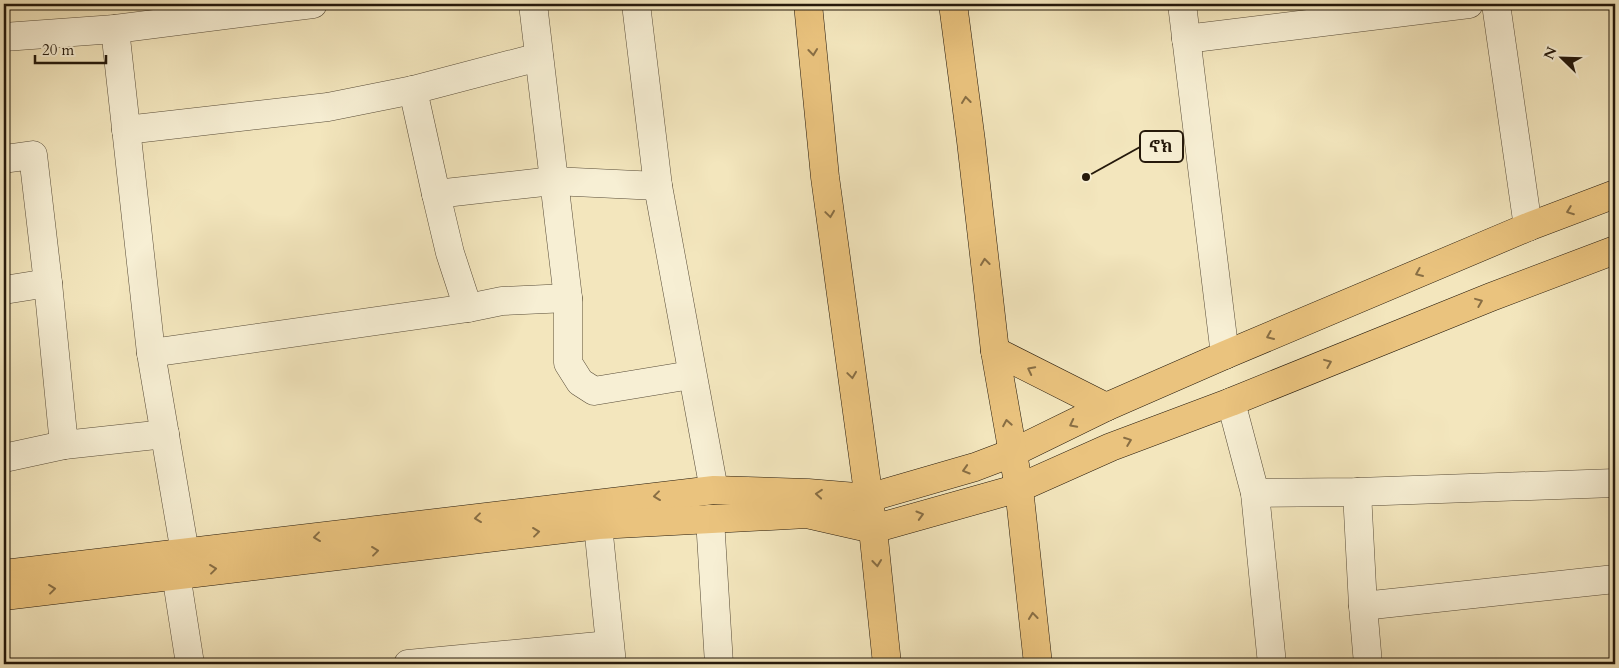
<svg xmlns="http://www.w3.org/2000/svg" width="1619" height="668" font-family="Cardo,'Noto Serif Ethiopic',serif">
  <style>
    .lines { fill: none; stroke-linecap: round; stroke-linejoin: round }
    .minor-casing { stroke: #584c38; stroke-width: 29 }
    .major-casing { stroke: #25190b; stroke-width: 29 }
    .highway-casing { stroke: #25190b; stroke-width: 29 }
    .minor { stroke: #f7efd4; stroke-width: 28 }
    .major { stroke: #eac37e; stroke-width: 28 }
    .highway { stroke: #eac37e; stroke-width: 28 }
    .oneway { stroke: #886e44 }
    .leader { fill: none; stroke: #25190b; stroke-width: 2 }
    .callout-dot { fill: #25190b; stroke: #f7efd4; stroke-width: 2 }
    .callout { fill: #f7efd4; stroke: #25190b; stroke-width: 2 }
    .callout-label { font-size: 16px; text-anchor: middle; font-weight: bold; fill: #25190b }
  </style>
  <rect width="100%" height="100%" fill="#f3e6bd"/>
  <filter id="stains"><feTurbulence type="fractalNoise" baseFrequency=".004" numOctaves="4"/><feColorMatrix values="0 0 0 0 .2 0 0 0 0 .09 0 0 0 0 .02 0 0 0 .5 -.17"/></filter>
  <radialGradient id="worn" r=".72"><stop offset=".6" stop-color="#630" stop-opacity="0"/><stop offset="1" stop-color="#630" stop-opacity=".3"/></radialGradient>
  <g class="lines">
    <defs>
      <g id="minor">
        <polyline points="533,4 568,298 568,363 580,382 594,391 691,375"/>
        <polyline points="636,4 658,186 714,490"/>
        <polyline points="1182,4 1225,355"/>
        <polyline points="1496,4 1528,227"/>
        <polyline points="115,29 151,353 185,553"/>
        <polyline points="4,37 115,29 313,4"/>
        <polyline points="1186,39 1469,4"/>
        <polyline points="413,90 436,194"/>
        <polyline points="126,130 328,107 413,90 539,57"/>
        <polyline points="4,159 33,155 48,283"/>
        <polyline points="4,290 48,283 64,445 4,458"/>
        <polyline points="468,308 450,253 436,194 553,181 658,186"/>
        <polyline points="151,353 468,308 502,301 568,298"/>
        <polyline points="1231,402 1255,493 1272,664"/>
        <polyline points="64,445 165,434"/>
        <polyline points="1357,492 1363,606 1368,664"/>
        <polyline points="1255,493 1357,492 1615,483"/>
        <polyline points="710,519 719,664"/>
        <polyline points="598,525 612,664"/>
        <polyline points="176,574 190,664"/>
        <polyline points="1363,606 1615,579"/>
        <polyline points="408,664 609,645"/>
      </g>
      <g id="major">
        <polyline points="4,574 714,490 808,493 868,498 975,467 1012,453 1106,407 1225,355 1528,227 1615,194"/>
        <polyline points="4,596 598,525 807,514 873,529 1019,488 1111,447 1231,402 1491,297 1615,250"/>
      </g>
      <g id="highway">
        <polyline points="808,4 825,177 873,529 887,664"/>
        <polyline points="953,4 971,141 995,351 1019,488 1038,664"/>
        <polyline points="995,351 1106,407"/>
      </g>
    </defs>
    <!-- minor casing -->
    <use href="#minor" class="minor-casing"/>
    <!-- major casing -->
    <use href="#major" class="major-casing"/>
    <!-- highway casing -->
    <use href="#highway" class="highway-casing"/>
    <!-- minor -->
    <use href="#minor" class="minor"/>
    <!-- major -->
    <use href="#major" class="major"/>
    <!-- highway -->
    <use href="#highway" class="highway"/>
  </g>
  <!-- one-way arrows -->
  <defs><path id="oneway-chevron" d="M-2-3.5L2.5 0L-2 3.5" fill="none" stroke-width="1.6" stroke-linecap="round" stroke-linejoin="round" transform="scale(1.25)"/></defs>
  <g class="oneway">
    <use href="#oneway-chevron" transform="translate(813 52) rotate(84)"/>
    <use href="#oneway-chevron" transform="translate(966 100) rotate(-97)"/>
    <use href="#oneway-chevron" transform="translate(1570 211) rotate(159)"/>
    <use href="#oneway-chevron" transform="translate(830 214) rotate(82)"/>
    <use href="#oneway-chevron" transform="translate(985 262) rotate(-96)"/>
    <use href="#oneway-chevron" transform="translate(1419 273) rotate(157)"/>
    <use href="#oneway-chevron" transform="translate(1479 302) rotate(-22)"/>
    <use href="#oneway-chevron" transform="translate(1270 336) rotate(157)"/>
    <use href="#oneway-chevron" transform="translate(1328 363) rotate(-22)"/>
    <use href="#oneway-chevron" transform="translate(1031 370) rotate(-153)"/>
    <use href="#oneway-chevron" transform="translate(852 375) rotate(82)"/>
    <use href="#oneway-chevron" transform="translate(1007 423) rotate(-100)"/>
    <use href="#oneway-chevron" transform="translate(1073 424) rotate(153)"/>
    <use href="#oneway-chevron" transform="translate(1128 441) rotate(-21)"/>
    <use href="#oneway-chevron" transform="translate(966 470) rotate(163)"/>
    <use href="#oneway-chevron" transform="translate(819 494) rotate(-175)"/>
    <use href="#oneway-chevron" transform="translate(657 496) rotate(173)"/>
    <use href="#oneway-chevron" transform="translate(920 515) rotate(-16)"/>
    <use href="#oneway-chevron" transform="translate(478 518) rotate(173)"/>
    <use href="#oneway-chevron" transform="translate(536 532) rotate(-7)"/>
    <use href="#oneway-chevron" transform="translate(317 537) rotate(173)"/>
    <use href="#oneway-chevron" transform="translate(375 551) rotate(-7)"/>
    <use href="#oneway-chevron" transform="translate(877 563) rotate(84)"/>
    <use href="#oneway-chevron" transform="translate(213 569) rotate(-7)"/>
    <use href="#oneway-chevron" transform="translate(52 589) rotate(-7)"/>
    <use href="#oneway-chevron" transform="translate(1033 616) rotate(-96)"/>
  </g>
  <!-- callouts -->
  <path class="leader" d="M1086 177L1140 147"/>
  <circle class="callout-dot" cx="1086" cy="177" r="5"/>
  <rect class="callout" x="1140" y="131" width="43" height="31" rx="5"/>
  <g class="callout-label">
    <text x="1161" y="152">ኖክ</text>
  </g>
  <!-- margin -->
  <rect width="1619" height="668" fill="none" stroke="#f3e6bd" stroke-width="20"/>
  <rect x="5" y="5" width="1609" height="658" fill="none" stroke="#25190b" stroke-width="2.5"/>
  <rect x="10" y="10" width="1599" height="648" fill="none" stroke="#25190b"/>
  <!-- north arrow -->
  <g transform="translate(1562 58) rotate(293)" stroke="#f7efd4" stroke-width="4" paint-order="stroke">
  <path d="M0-4L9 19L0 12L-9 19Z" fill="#25190b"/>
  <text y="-8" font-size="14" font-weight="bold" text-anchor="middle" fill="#25190b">N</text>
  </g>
  <!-- scale -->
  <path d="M35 55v8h71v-8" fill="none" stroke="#25190b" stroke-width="2.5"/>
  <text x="42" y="55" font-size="15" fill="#25190b" stroke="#f7efd4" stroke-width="4" paint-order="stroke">20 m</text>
  <rect width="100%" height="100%" filter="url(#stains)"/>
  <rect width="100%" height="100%" fill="url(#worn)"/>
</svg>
